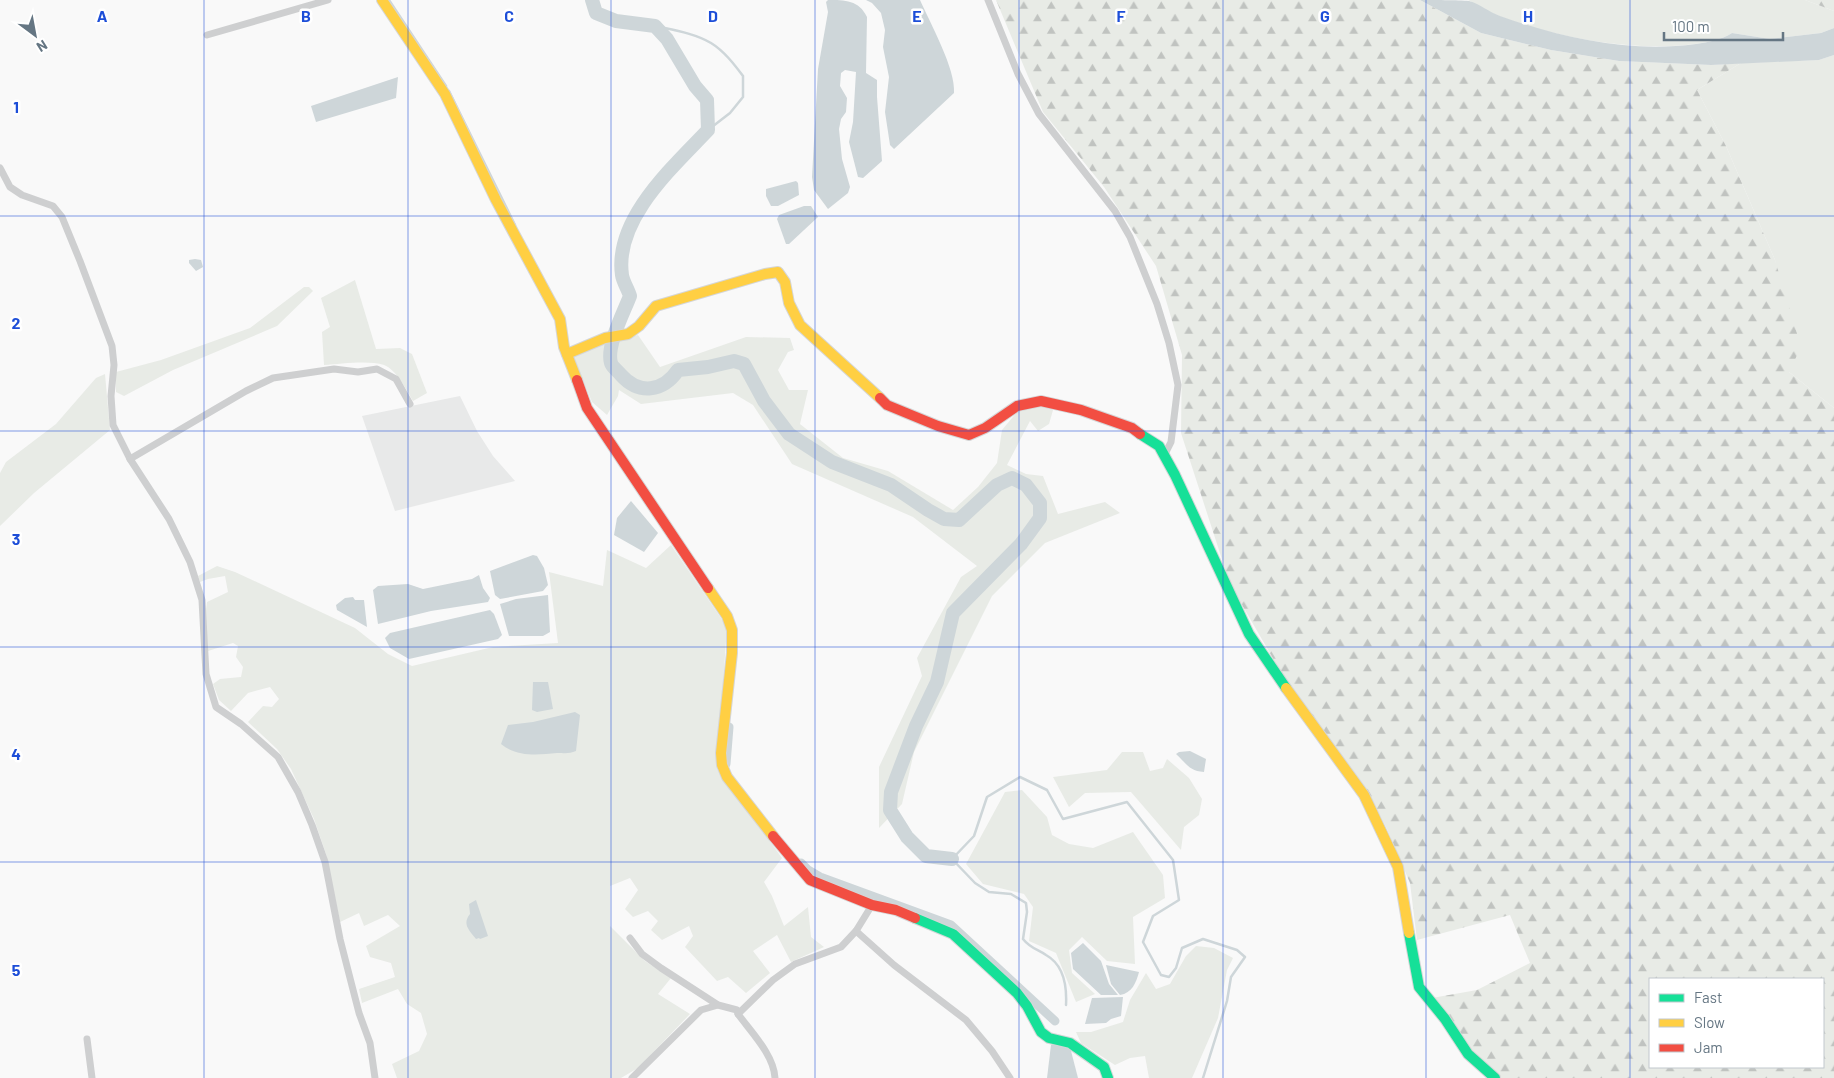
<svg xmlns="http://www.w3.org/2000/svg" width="1834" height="1078" font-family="Barlow,sans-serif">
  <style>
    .built { fill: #e8e9e9 }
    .green { fill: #e8ebe6 }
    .forest { fill: url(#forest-firs); fill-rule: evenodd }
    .water { fill: #ced6d9 }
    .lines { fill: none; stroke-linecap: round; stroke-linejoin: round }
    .stream { stroke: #ced6d9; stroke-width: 2.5 }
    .canal { stroke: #ced6d9; stroke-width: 9 }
    .river { stroke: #ced6d9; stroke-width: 14 }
    .fast-casing { stroke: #d5d6d7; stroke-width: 12 }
    .slow-casing { stroke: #d5d6d7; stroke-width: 12 }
    .jam-casing { stroke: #d5d6d7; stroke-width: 12 }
    .street { stroke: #cecfd0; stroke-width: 7 }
    .fast { stroke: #16e098; stroke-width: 10 }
    .slow { stroke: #ffcf43; stroke-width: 10 }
    .jam { stroke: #f24e42; stroke-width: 10 }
    .grid { fill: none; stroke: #1d4ed8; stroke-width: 1; stroke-opacity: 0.55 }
    .grid-label { font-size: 16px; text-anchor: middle; font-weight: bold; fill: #1d4ed8; stroke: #fff; stroke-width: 5; stroke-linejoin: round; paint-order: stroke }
  </style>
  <defs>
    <pattern id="forest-firs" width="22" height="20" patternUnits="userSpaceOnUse" patternTransform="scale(1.25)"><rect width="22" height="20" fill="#e8ebe6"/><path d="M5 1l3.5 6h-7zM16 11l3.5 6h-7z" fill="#c0c3c0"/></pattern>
  </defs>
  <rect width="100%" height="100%" fill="#f9f9f9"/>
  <!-- built -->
  <polygon class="built" points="460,396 477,431 493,456 515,481 395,511 362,416"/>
  <!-- green -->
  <g class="green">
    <path d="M1468,0h337l29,11v17l-13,5 -51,6 -38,-6c-11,7 -24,9 -37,11 -60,8 -139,-6 -196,-28 -11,-4 -21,-11 -31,-16z"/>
    <polygon points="1834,55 1834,408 1789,372 1775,260 1726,146 1697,90 1741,63 1819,60"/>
    <path d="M355,280l21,69 24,-1 12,6 15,39 -14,8c-6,-10 -17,-32 -29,-36 -16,-5 -43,-1 -60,0l-2,-33 8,-5 -9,-29z"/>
    <polygon points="304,287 309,287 313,291 277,326 173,370 124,396 116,392 116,372 161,360 250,328"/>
    <polygon points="638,335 660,367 746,337 790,338 794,350 788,352 778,370 789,390 808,390 800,424 843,458 888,471 953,510 978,487 997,463 1002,430 1017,412 1042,404 1053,410 1049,424 1038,431 1030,421 1007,465 1026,474 1043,476 1058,514 1105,502 1120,513 1045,543 992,596 914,752 902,804 879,828 879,767 922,676 917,658 961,577 977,566 913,517 792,464 753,405 733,393 641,404 619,390 618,396 607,415 592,402 573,355 595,347"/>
    <polygon points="105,374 110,430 34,493 0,526 0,473 6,462 56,424 96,378"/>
    <polygon points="671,545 727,627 717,769 782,858 764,882 772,896 784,926 808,907 811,937 824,947 791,962 777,935 753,951 770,973 746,993 728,977 717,981 685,947 693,936 689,926 662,940 651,930 658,921 648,911 633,917 625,909 638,890 630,878 610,886 610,926 645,961 671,978 658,994 690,1014 638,1068 621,1078 397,1078 392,1064 419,1051 427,1034 421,1013 407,1004 398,989 362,1003 359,989 395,977 391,963 370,957 366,946 400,926 388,915 364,926 359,913 340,922 326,854 314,819 291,769 277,749 248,722 263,706 272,707 279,699 270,687 248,693 231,711 219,700 213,684 220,679 241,677 243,667 236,657 238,646 233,643 208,651 205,616 207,602 228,592 225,576 208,579 200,582 198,576 217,566 235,572 355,628 388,654 412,666 493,647 558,643 549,572 603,586 607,550 646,568"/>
    <polygon points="1122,752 1143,752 1150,771 1163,768 1167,759 1189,778 1202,799 1199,815 1184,827 1181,850 1131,792 1085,793 1069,807 1053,777 1107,770"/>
    <polygon points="1022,790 1047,817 1052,835 1069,844 1093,848 1133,832 1163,875 1165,898 1133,917 1135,964 1107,961 1082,937 1069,950 1072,973 1095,994 1076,1002 1056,953 1029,941 1033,907 1024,894 983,884 966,864 1005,792"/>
    <polygon points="1196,946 1214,948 1233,958 1227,970 1218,1018 1192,1078 1149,1078 1145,1056 1130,1058 1115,1065 1081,1043 1076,1032 1091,1032 1123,1022 1130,1000 1146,973 1156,989 1170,984 1186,956"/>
  </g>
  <!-- forest -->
  <g class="forest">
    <path d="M996,0h424l61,33 70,17 68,11 92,4 30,-2 -44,27 29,56 49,114 26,87 -12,25 45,36v670h-334l-29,-26 -39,-54 45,-8 53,-27 -20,-48 -93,25 -7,-57 -23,-54 -21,-41 -84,-114 -52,-90 -49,-151 1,-78 -26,-89 -52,-79 -61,-75zM1650,979h173v88h-173z"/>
    <polygon points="1805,0 1834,0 1834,11"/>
  </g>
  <!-- water -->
  <g class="water">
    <path d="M828,0c17,0 31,0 39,17l-1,56 11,7v17l5,64 -19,17 -5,-1 -9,-35 4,-20 3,-50 -11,-2 -4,3 -1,13 7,12 -1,14 -5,7 -2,10 3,30 8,28 -2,6 -20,16 -14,-19 -2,-13 6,-108 10,-57 -2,-10z"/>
    <path d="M866,0h54c10,23 36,69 34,93l-60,56 -4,-4 -5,-33 4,-35 -6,-30 2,-17 -4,-17 -9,-10z"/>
    <path d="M1420,0c11,0 39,0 49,1 11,3 20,11 31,15 62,22 130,37 196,28 12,-2 25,-4 36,-11l38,6 51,-6 13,-5v27l-15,5 -108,5 -92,-4 -68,-11 -70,-17z"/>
    <polygon points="398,77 396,98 316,122 311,106"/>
    <polygon points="796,181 798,183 799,195 778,206 771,206 766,196 766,189"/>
    <polygon points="804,206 811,206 818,217 789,244 786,244 777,219 779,215"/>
    <polygon points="195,259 201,260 203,267 196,271 189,263 189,260"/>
    <polygon points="631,501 658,533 644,552 614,535 617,518"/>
    <polygon points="533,555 537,556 544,568 548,585 543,591 500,599 495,595 490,571"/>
    <polygon points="479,575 483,588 490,598 488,602 431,611 378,624 373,590 378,586 408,584 423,589 472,579"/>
    <polygon points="548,595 550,632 543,636 509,636 500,604 516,599"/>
    <polygon points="353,597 355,600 364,600 367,627 337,610 336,605 345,598"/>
    <polygon points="490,610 494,614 502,635 498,639 409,659 390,648 385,638 390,633"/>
    <polygon points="533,682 548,682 553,709 537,712 532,710"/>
    <path d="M575,712l5,3 -4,36c-7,3 -11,2 -19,2 -20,2 -40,4 -56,-9l7,-19 25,-3z"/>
    <path d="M1190,751l16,8 -2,13c-15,-1 -17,-8 -28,-18l3,-2z"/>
    <path d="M476,900l12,36 -8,3 -1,-1 -3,1c-7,-9 -14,-15 -6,-25l-1,-10z"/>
    <polygon points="1083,943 1101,961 1109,984 1118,995 1101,995 1073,969 1071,953"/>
    <path d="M1106,965l33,7c-3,11 -7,21 -19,23l-9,-11z"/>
    <polygon points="1123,997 1121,1016 1111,1019 1106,1023 1085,1024 1092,998"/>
    <polygon points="1058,1044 1070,1047 1078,1078 1047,1078 1051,1045"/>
  </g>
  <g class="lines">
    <!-- stream -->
    <g class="stream">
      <polyline points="389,0 446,86"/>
      <path d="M655,26c18,4 39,7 56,17 13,8 23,21 32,33v21l-13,16 -22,17"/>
      <polyline points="449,91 515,225"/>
      <path d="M1066,1005c1,-19 -2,-40 -20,-50 -9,-6 -16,-7 -23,-16l4,-27 -1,-9 -15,-9 -22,-2 -14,-9 -23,-24 22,-23 13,-39 33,-20 27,13 16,29 64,-17 46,58 6,40 -26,16 -10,26 18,33 8,2 7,-9 6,-20 21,-9 34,11 8,7 -14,20 -4,24 -24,77"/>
    </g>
    <!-- canal -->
    <g class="canal">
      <polyline points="726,764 729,727"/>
      <polyline points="801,863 808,870 820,877 951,925 1055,1021"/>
    </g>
    <!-- river -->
    <path class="river" d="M592,0l4,13 20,8 39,5 12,13 28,47 12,14 1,30c-35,37 -94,89 -86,145 1,7 6,14 8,21 -6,16 -24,50 -19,67 1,4 7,8 10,12 18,20 42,17 57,-5l30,-3 26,-6 10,3 20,37 25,33 43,28 59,23 37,25 16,9 15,1 38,-35 15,-7 14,7 14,18v15l-19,26 -68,69 -16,69 -21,44 -25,66 -1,18 17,27 19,19 26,3"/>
    <defs>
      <g id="fast">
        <polyline points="1140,434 1159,446 1175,475 1249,634 1286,688"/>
        <polyline points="915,918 953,934 1017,993 1027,1006 1041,1032 1049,1038 1070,1043 1104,1067 1108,1078"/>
        <polyline points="1409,933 1419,987 1445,1019 1468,1054 1495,1078"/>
      </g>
      <g id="slow">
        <polyline points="382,0 445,94 496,200 560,319 564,347 577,380"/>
        <polyline points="567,354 605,338 628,334 639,326 656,306 765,274 778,272 785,282 789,303 800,325 880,398"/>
        <polyline points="708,588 727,616 732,630 732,653 721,753 722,765 727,777 773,836"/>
        <polyline points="1286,688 1364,795 1398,867 1409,933"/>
      </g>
      <g id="jam">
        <polyline points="577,380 587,408 708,588"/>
        <polyline points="880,398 887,405 938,426 969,435 985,428 1017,406 1041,401 1081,410 1132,428 1140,434"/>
        <polyline points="773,836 810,880 872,905 896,910 915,918"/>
      </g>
    </defs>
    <!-- fast casing -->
    <use href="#fast" class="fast-casing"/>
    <!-- slow casing -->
    <use href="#slow" class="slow-casing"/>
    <!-- jam casing -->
    <use href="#jam" class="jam-casing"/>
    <!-- street -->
    <g class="street">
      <polyline points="988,0 1018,74 1039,114 1115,211 1130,237 1157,304 1169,343 1178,385 1171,442 1164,456"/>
      <polyline points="207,35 328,0"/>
      <polyline points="0,168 10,187 22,195 53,206 62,217 80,261 112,346 114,365 111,396 113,425 130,459 169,519 190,562 202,600 206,674 216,707 241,724 278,757 298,792 312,825 325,862 340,939 359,1013 370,1043 375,1078"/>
      <polyline points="130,459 246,391 273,378 334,369 358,372 377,369 396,379 410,404"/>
      <polyline points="856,931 894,965 966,1020 992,1051 1010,1078"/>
      <polyline points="630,938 642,954 661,968 718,1005 737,1010 738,1014"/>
      <polyline points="87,1039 92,1078"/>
      <polyline points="632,1078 701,1010 718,1005"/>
      <path d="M775,1078c-1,-23 -24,-46 -37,-64l35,-34 22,-16 46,-17 15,-16 16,-26"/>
    </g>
    <!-- fast -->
    <use href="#fast" class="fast"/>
    <!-- slow -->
    <use href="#slow" class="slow"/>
    <!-- jam -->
    <use href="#jam" class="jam"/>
  </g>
  <!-- grid -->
  <path class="grid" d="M204,0v1078M408,0v1078M611,0v1078M815,0v1078M1019,0v1078M1223,0v1078M1426,0v1078M1630,0v1078M0,216h1834M0,431h1834M0,647h1834M0,862h1834"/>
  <g class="grid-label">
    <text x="102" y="22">A</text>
    <text x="306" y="22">B</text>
    <text x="509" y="22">C</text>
    <text x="713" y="22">D</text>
    <text x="917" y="22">E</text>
    <text x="1121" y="22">F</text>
    <text x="1325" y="22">G</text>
    <text x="1528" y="22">H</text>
    <text x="16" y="113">1</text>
    <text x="16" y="329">2</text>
    <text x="16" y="545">3</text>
    <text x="16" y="760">4</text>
    <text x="16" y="976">5</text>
  </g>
  <!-- legend -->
  <rect x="1649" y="978" width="175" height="90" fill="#ffffff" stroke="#c1c8cd"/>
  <rect x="1659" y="994" width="25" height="8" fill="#16e098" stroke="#c1c8cd"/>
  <text x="1694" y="1003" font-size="15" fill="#657683">Fast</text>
  <rect x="1659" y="1019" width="25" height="8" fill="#ffcf43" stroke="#c1c8cd"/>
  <text x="1694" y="1028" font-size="15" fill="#657683">Slow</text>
  <rect x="1659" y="1044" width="25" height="8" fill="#f24e42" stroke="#c1c8cd"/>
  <text x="1694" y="1053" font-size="15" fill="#657683">Jam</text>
  <!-- north arrow -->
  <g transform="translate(35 35) rotate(148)" stroke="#ffffff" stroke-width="4" paint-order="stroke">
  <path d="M0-4L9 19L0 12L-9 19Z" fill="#657683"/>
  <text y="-8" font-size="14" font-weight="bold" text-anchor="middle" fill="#657683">N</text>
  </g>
  <!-- scale -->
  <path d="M1664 32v8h119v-8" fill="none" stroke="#657683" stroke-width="2.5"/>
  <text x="1672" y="32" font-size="15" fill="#657683" stroke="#ffffff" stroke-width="4" paint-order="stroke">100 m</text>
</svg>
